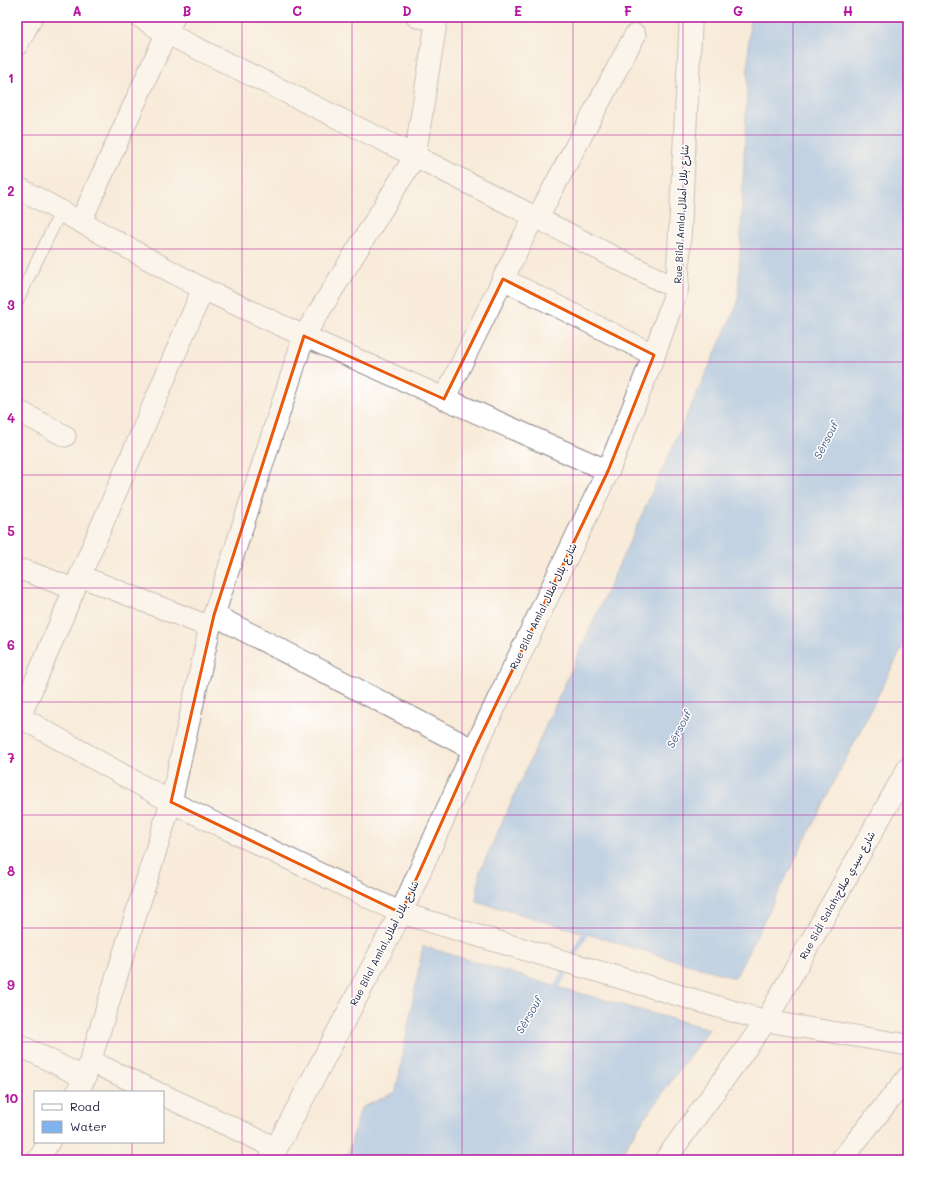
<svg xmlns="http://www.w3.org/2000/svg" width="925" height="1177" font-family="Mali,'Playpen Sans Arabic',sans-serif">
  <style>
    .water { fill: #80b3ed; stroke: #516a94 }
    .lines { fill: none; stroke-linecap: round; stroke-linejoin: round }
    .stream { stroke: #80b3ed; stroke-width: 6 }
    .service-casing { stroke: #8d868a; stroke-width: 13 }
    .minor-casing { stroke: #8d868a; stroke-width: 23 }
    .secondary-casing { stroke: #8d868a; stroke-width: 24 }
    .service { stroke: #fff; stroke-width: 11 }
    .minor { stroke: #fff; stroke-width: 21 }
    .secondary { stroke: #fff; stroke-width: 22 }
    .marked { fill: none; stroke: #e8590c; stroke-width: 3; stroke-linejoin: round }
    .grid { fill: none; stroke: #b5179e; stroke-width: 1; stroke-opacity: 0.55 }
    .labels { text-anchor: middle; stroke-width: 3; stroke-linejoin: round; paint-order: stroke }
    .street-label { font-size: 10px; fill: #22223b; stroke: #fff }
    .water-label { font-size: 11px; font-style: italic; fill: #485c82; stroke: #fff }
    .neatline { fill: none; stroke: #b5179e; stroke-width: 1.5 }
    .grid-label { font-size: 13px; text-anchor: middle; font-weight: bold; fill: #b5179e }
  </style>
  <rect width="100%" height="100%" fill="#fff"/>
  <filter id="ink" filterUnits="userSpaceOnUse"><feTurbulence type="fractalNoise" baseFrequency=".025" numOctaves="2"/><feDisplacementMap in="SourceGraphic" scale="8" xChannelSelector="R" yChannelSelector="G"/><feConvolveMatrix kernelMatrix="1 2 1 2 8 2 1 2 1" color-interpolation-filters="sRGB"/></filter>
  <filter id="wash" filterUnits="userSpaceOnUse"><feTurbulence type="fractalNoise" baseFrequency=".012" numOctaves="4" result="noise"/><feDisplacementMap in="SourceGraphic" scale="16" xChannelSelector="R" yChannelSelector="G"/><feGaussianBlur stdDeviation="0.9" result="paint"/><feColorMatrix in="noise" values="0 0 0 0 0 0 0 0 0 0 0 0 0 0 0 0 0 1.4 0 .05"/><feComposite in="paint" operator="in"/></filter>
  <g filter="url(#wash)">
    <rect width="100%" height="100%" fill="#f8ebd9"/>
    <!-- water -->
    <g class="water">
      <polygon points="750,17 908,17 908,636 735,978 476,901 480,871 738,303"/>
      <polygon points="423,946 557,987 709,1029 639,1126 617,1160 346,1160 361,1108 396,1092"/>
    </g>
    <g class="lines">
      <!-- stream -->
      <polyline class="stream" points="553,994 589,926"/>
    </g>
  </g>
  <g filter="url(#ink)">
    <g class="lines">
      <defs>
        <polyline id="service" points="17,302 61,211"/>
        <g id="minor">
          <polyline points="140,17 166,33 415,156 437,17"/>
          <polyline points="417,17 436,20"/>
          <polyline points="17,45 32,17"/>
          <polyline points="17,187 203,289 304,336 210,627 171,802 20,717 17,723"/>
          <polyline points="538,217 635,35"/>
          <polyline points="81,221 174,17"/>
          <polyline points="503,279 654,355"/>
          <polyline points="444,399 534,216"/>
          <polyline points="17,410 65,436"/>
          <polyline points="608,471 304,336 415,156 677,289"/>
          <polyline points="17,570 26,571 74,589"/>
          <polyline points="80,576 203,289"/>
          <polyline points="214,615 474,750"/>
          <polyline points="17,715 20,717 80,576 210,627"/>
          <polyline points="908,768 766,1021 908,1045"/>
          <polyline points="17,1044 85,1078"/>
          <polyline points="90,1061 156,1092"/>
          <polyline points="77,1092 85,1078 171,802 401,913 766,1021 665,1160"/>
          <polyline points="163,1095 276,1148"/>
          <polyline points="38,1160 49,1142"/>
          <polyline points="841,1160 908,1077"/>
        </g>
        <polyline id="secondary" points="270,1160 401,913 474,750 608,471 654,355 677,289 691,17"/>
      </defs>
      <!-- service casing -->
      <use href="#service" class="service-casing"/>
      <!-- minor casing -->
      <use href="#minor" class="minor-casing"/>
      <!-- secondary casing -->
      <use href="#secondary" class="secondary-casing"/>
      <!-- service -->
      <use href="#service" class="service"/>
      <!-- minor -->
      <use href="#minor" class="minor"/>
      <!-- secondary -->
      <use href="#secondary" class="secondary"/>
    </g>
  </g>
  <!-- marked area -->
  <path d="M0 0H925V1177H0ZM503,279l151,76 -46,116 -134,279 -73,163 -230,-111 43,-187 90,-279 140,63z" fill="#f8ebd9" fill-opacity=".55" fill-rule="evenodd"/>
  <path class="marked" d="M503,279l151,76 -46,116 -134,279 -73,163 -230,-111 43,-187 90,-279 140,63z"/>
  <!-- grid -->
  <path class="grid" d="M132,17v1075M242,17v1143M352,17v1143M462,17v1143M573,17v1143M683,17v1143M793,17v1143M17,135h891M17,249h891M17,362h891M17,475h891M17,588h891M17,702h891M17,815h891M17,928h891M17,1042h891M132,1142v18"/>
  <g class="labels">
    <!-- street labels -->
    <g class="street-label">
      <text transform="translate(681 214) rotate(-87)" y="4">Rue Bilal Amlal,شارع بلال أملال</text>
      <text transform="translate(543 606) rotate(-64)" y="4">Rue Bilal Amlal,شارع بلال أملال</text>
      <text transform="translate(837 895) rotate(-61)" y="4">Rue Sidi Salah;شارع سيدي صلاح</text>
      <text transform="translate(384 943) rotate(-63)" y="4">Rue Bilal Amlal,شارع بلال أملال</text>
    </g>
    <!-- water labels -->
    <g class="water-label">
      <text transform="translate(826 440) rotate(-63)" y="4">Sêrsouf</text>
      <text transform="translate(679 729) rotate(-63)" y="4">Sêrsouf</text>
      <text transform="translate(529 1015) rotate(-60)" y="4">Sêrsouf</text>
    </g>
  </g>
  <!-- margin -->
  <rect width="925" height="1177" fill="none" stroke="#fff" stroke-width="44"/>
  <!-- legend -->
  <rect x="34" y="1091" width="130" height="52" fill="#ffffff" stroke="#a7a7b1"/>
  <rect x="42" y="1104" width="20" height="6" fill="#ffffff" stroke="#a7a7b1"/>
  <text x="70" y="1111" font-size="12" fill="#22223b">Road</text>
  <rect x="42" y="1121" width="20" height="12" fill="#80b3ed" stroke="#a7a7b1"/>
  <text x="70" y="1131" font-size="12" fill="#22223b">Water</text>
  <rect x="22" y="22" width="881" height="1133" class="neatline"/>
  <g class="grid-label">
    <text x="77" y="16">A</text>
    <text x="187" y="16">B</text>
    <text x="297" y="16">C</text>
    <text x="407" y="16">D</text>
    <text x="518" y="16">E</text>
    <text x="628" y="16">F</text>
    <text x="738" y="16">G</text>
    <text x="848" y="16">H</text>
    <text x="11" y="83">1</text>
    <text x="11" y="196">2</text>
    <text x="11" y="310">3</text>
    <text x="11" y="423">4</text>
    <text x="11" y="536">5</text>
    <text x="11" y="650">6</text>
    <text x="11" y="763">7</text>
    <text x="11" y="876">8</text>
    <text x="11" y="990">9</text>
    <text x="11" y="1103">10</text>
  </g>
</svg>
